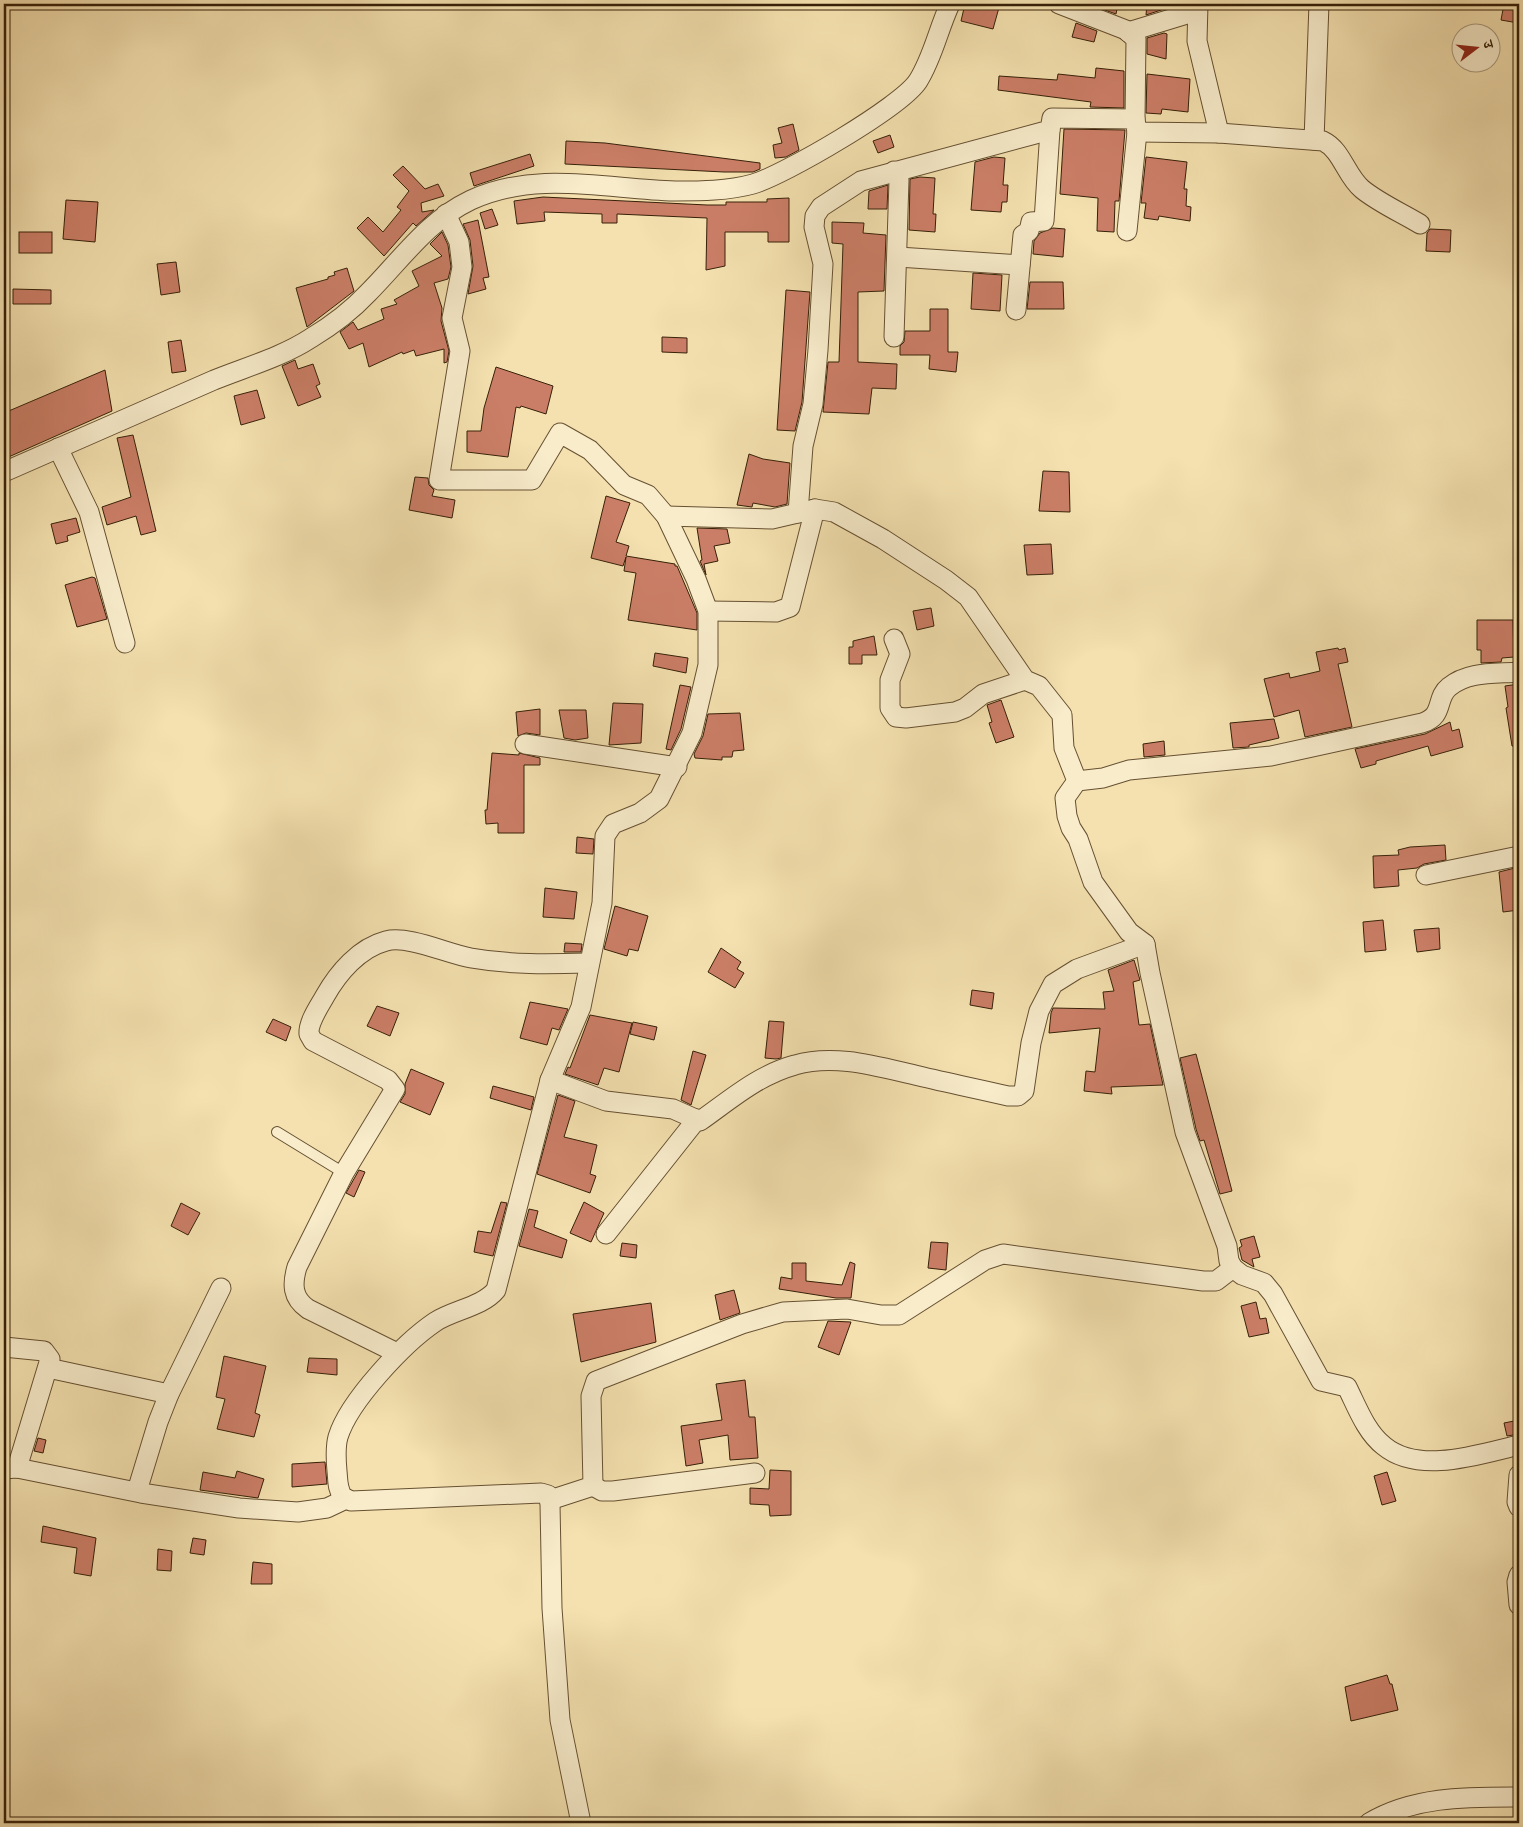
<svg xmlns="http://www.w3.org/2000/svg" width="1523" height="1827" font-family="'IM FELL English','Noto Serif Devanagari',serif">
  <style>
    .building { fill: #cb7e67; stroke: #362008 }
    .lines { fill: none; stroke-linecap: round; stroke-linejoin: round }
    .lane-casing { stroke: #665032; stroke-width: 12 }
    .street-casing { stroke: #665032; stroke-width: 21 }
    .lane { stroke: #f8eccb; stroke-width: 10 }
    .street { stroke: #f8eccb; stroke-width: 19 }
  </style>
  <rect width="100%" height="100%" fill="#f4e1af"/>
  <filter id="stains"><feTurbulence type="fractalNoise" baseFrequency=".004" numOctaves="4"/><feColorMatrix values="0 0 0 0 .2 0 0 0 0 .09 0 0 0 0 .02 0 0 0 .5 -.17"/></filter>
  <radialGradient id="worn" r=".72"><stop offset=".6" stop-color="#630" stop-opacity="0"/><stop offset="1" stop-color="#630" stop-opacity=".3"/></radialGradient>
  <!-- building -->
  <g class="building">
    <polygon points="965,4 1000,4 993,29 961,21"/>
    <polygon points="1103,4 1118,4 1116,14 1102,9"/>
    <polygon points="1147,4 1164,4 1164,9 1146,15"/>
    <polygon points="1504,4 1519,5 1518,23 1501,20"/>
    <polygon points="1076,23 1097,31 1094,42 1072,37"/>
    <polygon points="1164,33 1167,34 1166,59 1147,54 1147,38"/>
    <polygon points="1096,68 1124,71 1124,108 1090,107 1091,102 998,90 999,76 1057,80 1058,74 1095,78"/>
    <polygon points="1147,74 1190,79 1188,112 1162,109 1161,114 1146,113"/>
    <polygon points="793,124 799,150 786,157 775,158 773,145 782,143 778,128"/>
    <polygon points="1064,129 1125,130 1119,201 1115,201 1114,232 1097,231 1098,198 1060,194"/>
    <polygon points="890,135 894,147 878,153 873,141"/>
    <polygon points="566,141 605,143 760,163 760,169 753,172 724,172 565,164"/>
    <polygon points="530,154 534,166 474,186 470,173"/>
    <polygon points="994,157 1005,158 1003,185 1008,185 1007,202 1002,202 1001,212 971,210 975,162"/>
    <polygon points="1146,157 1187,162 1184,189 1187,189 1186,206 1191,207 1190,221 1159,216 1158,220 1144,218 1146,203 1141,203"/>
    <polygon points="403,166 425,189 438,184 444,196 421,203 422,212 434,210 416,226 413,223 384,256 357,228 368,217 383,232 401,210 397,207 409,191 393,175"/>
    <polygon points="920,177 935,178 933,214 936,214 935,232 909,230 910,179"/>
    <polygon points="888,185 887,209 868,209 869,191"/>
    <polygon points="543,197 707,205 726,205 726,202 767,202 767,199 789,198 789,242 768,242 768,232 725,232 725,266 706,270 707,218 617,214 617,223 602,223 602,214 544,212 545,221 517,224 514,201"/>
    <polygon points="66,200 98,202 95,242 63,239"/>
    <polygon points="492,209 498,225 485,229 480,213"/>
    <polygon points="478,220 489,277 483,278 486,289 468,294 473,266 470,240 463,224"/>
    <polygon points="832,222 864,223 863,233 886,235 884,291 858,292 858,362 897,364 896,389 872,388 869,414 823,412 828,362 839,362 843,244 832,243"/>
    <polygon points="1053,228 1065,229 1063,257 1033,254 1034,241 1040,233"/>
    <polygon points="1430,229 1451,230 1450,252 1426,251 1427,233"/>
    <rect x="19" y="232" width="33" height="21"/>
    <polygon points="442,232 448,245 451,267 448,279 434,283 442,308 441,321 449,351 447,362 444,363 444,349 416,356 414,350 403,354 402,352 369,367 363,343 349,349 340,332 353,322 358,330 384,319 381,309 397,304 394,300 419,286 412,271 442,256 430,244"/>
    <polygon points="176,262 180,292 161,295 157,264"/>
    <polygon points="347,268 354,291 307,327 296,288 328,279 328,277 335,275 334,272"/>
    <polygon points="973,273 1002,275 1000,311 971,309"/>
    <polygon points="1030,282 1063,282 1064,309 1027,309"/>
    <polygon points="13,289 51,290 51,304 13,304"/>
    <polygon points="786,290 810,292 802,402 795,431 777,430"/>
    <polygon points="930,309 948,309 948,352 958,352 956,372 929,369 930,355 900,355 900,346 904,342 905,331 930,331"/>
    <polygon points="662,337 687,338 687,353 662,352"/>
    <polygon points="181,340 186,371 172,373 168,342"/>
    <polygon points="295,360 298,369 313,364 320,384 316,386 321,397 298,406 282,366"/>
    <polygon points="496,367 553,386 546,414 521,406 520,408 516,407 508,457 467,452 467,431 481,431 484,408"/>
    <polygon points="105,370 112,411 4,459 4,413"/>
    <polygon points="257,390 265,418 241,425 234,396"/>
    <polygon points="133,435 156,531 141,535 136,516 107,525 102,507 131,497 117,438"/>
    <polygon points="749,454 763,459 790,463 787,504 775,507 753,503 752,507 737,505"/>
    <polygon points="1043,471 1069,472 1070,512 1039,511"/>
    <polygon points="415,477 428,478 429,485 434,490 432,496 455,500 452,518 409,510"/>
    <polygon points="606,496 630,503 616,542 629,546 626,556 675,564 675,566 677,566 697,613 697,630 628,620 636,573 624,571 626,557 623,566 591,558"/>
    <polygon points="76,518 80,532 67,536 68,541 56,544 51,524"/>
    <polygon points="697,528 727,529 730,543 714,546 718,561 704,564 706,575 700,561 702,560"/>
    <polygon points="1051,544 1053,574 1027,575 1024,545"/>
    <polygon points="92,577 95,578 107,619 77,627 65,585"/>
    <polygon points="931,608 934,626 917,630 913,611"/>
    <polygon points="1477,620 1513,620 1514,657 1502,658 1501,662 1481,663 1481,650 1477,650"/>
    <polygon points="874,636 877,655 862,655 862,664 849,664 849,647 853,647 853,641"/>
    <polygon points="1338,648 1339,650 1345,648 1348,662 1338,664 1352,727 1305,737 1299,710 1274,717 1264,679 1289,673 1290,678 1320,671 1316,652"/>
    <polygon points="655,653 688,658 686,673 653,666"/>
    <polygon points="1519,684 1519,746 1512,746 1506,708 1508,707 1505,686"/>
    <polygon points="680,685 691,687 681,729 671,750 666,749"/>
    <polygon points="1001,700 1014,737 996,743 989,723 992,722 987,705"/>
    <polygon points="613,703 643,704 641,743 609,745"/>
    <polygon points="540,709 540,735 526,733 518,736 516,712"/>
    <polygon points="559,710 586,710 588,738 575,740 564,738"/>
    <polygon points="740,713 744,750 733,751 732,757 722,757 722,760 695,758 694,754 703,736 708,714"/>
    <polygon points="1274,719 1279,738 1249,745 1249,747 1233,748 1230,723"/>
    <polygon points="1450,722 1452,731 1459,729 1463,747 1431,756 1428,746 1376,761 1376,764 1361,768 1355,749 1425,734"/>
    <polygon points="1164,741 1165,755 1144,757 1143,744"/>
    <polygon points="492,753 519,755 519,753 540,758 540,765 524,765 524,833 498,833 498,823 486,824 485,810 487,810"/>
    <polygon points="577,837 594,839 593,854 576,853"/>
    <polygon points="1445,845 1446,860 1424,864 1417,868 1398,870 1399,886 1374,888 1373,856 1399,855 1398,850 1410,847"/>
    <polygon points="1519,867 1519,910 1503,912 1499,872"/>
    <polygon points="545,888 577,892 574,919 543,917"/>
    <polygon points="615,906 648,916 638,951 629,949 627,956 604,949"/>
    <polygon points="1383,920 1386,950 1365,952 1363,922"/>
    <polygon points="1439,928 1440,949 1417,952 1414,930"/>
    <polygon points="565,943 582,944 581,952 564,952"/>
    <polygon points="721,948 741,962 737,969 744,973 735,988 708,972"/>
    <polygon points="1134,960 1140,980 1133,982 1139,1025 1150,1024 1163,1085 1111,1087 1112,1094 1084,1091 1086,1071 1095,1072 1100,1028 1049,1033 1051,1013 1053,1008 1105,1009 1103,992 1114,991 1108,970"/>
    <polygon points="972,990 994,993 992,1009 970,1005"/>
    <polygon points="530,1002 568,1009 559,1030 552,1028 547,1045 520,1038"/>
    <polygon points="377,1006 399,1013 390,1036 367,1026"/>
    <polygon points="590,1015 632,1023 619,1072 604,1068 598,1085 565,1074 568,1067 570,1068"/>
    <polygon points="273,1019 291,1027 286,1041 266,1032"/>
    <polygon points="769,1021 784,1022 781,1058 776,1059 765,1058"/>
    <polygon points="633,1022 657,1027 654,1040 630,1034"/>
    <polygon points="693,1051 706,1055 691,1105 681,1100"/>
    <polygon points="1196,1054 1232,1191 1220,1194 1204,1140 1200,1141 1196,1129 1180,1058"/>
    <polygon points="411,1069 444,1083 430,1115 400,1102 405,1094 405,1084"/>
    <polygon points="493,1086 534,1097 531,1110 490,1098"/>
    <polygon points="558,1095 575,1101 564,1137 597,1145 590,1174 596,1176 590,1193 537,1174"/>
    <polygon points="359,1170 365,1172 354,1197 346,1193"/>
    <polygon points="501,1202 507,1203 493,1256 474,1252 478,1231 491,1233"/>
    <polygon points="584,1202 604,1213 591,1242 570,1233"/>
    <polygon points="181,1203 200,1213 188,1235 171,1226"/>
    <polygon points="529,1209 538,1211 534,1227 567,1240 562,1258 519,1246"/>
    <polygon points="1254,1236 1260,1257 1252,1259 1254,1267 1242,1260 1239,1248 1242,1246 1240,1240"/>
    <polygon points="931,1242 948,1243 946,1270 928,1268"/>
    <polygon points="622,1243 637,1245 636,1258 620,1256"/>
    <polygon points="850,1262 855,1264 851,1298 836,1298 779,1289 781,1277 792,1279 792,1263 806,1263 806,1281 842,1285"/>
    <polygon points="734,1290 740,1313 720,1320 715,1295"/>
    <polygon points="1256,1302 1260,1319 1266,1318 1269,1333 1249,1337 1241,1306"/>
    <polygon points="651,1303 656,1342 581,1362 573,1314"/>
    <polygon points="828,1321 851,1322 839,1355 818,1347"/>
    <polygon points="224,1356 266,1366 255,1413 260,1415 254,1437 217,1429 225,1399 216,1397"/>
    <polygon points="309,1358 337,1359 337,1375 307,1372"/>
    <polygon points="745,1380 749,1417 755,1417 758,1458 730,1460 728,1435 699,1440 703,1463 686,1466 681,1426 722,1420 716,1384"/>
    <polygon points="1519,1420 1519,1434 1507,1436 1504,1423"/>
    <polygon points="38,1438 46,1440 43,1453 34,1451"/>
    <polygon points="325,1462 327,1484 292,1487 292,1464"/>
    <polygon points="770,1470 791,1471 791,1515 770,1516 769,1505 750,1504 750,1488 769,1489"/>
    <polygon points="237,1471 264,1479 258,1498 200,1490 203,1472 235,1478"/>
    <polygon points="1387,1472 1396,1501 1382,1505 1374,1476"/>
    <polygon points="43,1526 96,1538 91,1576 74,1573 77,1548 41,1542"/>
    <polygon points="193,1538 206,1540 204,1555 190,1553"/>
    <polygon points="158,1549 172,1551 171,1571 157,1570"/>
    <polygon points="253,1562 272,1564 272,1584 251,1584"/>
    <polygon points="1387,1675 1390,1684 1392,1684 1398,1710 1351,1721 1345,1687"/>
  </g>
  <g class="lines">
    <defs>
      <polyline id="lane" points="277,1132 344,1173"/>
      <g id="street">
        <polyline points="1059,4 1126,30 1136,39 1135,119"/>
        <polyline points="1198,4 1197,41 1219,133"/>
        <polyline points="1128,32 1197,11"/>
        <polyline points="1314,140 1319,4"/>
        <polyline points="894,171 899,180 894,337"/>
        <path d="M446,214l13,28 3,25 -10,51 8,33 -21,129h93l28,-47 30,17 34,35 24,10 18,21 30,63 12,32v54l-16,68 -33,66 -19,14 -27,11 -8,12 -3,67 -21,104 -31,73 -54,210c-14,17 -43,20 -61,32 -31,21 -86,79 -97,115 -3,11 -2,23 -1,34 1,9 0,18 6,26l8,4 190,-8 7,2 2,9 2,104 8,112 21,103"/>
        <polyline points="1127,231 1137,132"/>
        <polyline points="898,257 1020,265"/>
        <polyline points="1016,310 1023,235 1029,231 1031,222 1044,221 1050,130"/>
        <polyline points="58,448 89,512 125,643"/>
        <path d="M4,472c70,-31 140,-61 210,-92 32,-13 68,-23 97,-42 20,-12 41,-28 57,-45 33,-33 59,-72 103,-93 65,-30 135,-11 204,-9 25,0 53,0 78,-7 31,-9 148,-77 165,-103 15,-24 20,-51 32,-77"/>
        <path d="M798,513l5,-67 10,-42 5,-54 5,-86 -9,-37 1,-11 6,-9 40,-26 189,-51 2,-12 83,1 2,13 82,1 104,8c19,9 23,35 39,48 17,14 40,24 58,35"/>
        <path d="M666,516l106,3 43,-10 19,3 49,27 63,41 22,17 57,83 14,6 23,29 2,33 13,33 -12,17 2,18 4,12 7,11 15,43 36,50 16,12 5,29 35,159 42,114 2,15 4,7 9,7 22,8 9,11 48,87 26,6c10,20 19,45 37,59 35,29 96,8 135,-1"/>
        <polyline points="708,611 776,612 790,607 815,509"/>
        <polyline points="894,639 900,654 890,680 890,708 896,717 906,718 955,712 965,708 983,694 1025,680"/>
        <polyline points="525,744 677,767"/>
        <path d="M1077,781l26,-3 26,-8 142,-14 151,-33c23,-7 13,-25 27,-36 19,-16 46,-13 70,-15"/>
        <polyline points="1426,875 1519,856"/>
        <path d="M550,1080l56,21 67,8 27,12c30,-21 58,-46 95,-56 40,-12 84,2 124,11 29,7 59,13 89,20h10l6,-5 7,-48 8,-32 14,-27 24,-15 68,-25"/>
        <polyline points="606,1234 697,1119"/>
        <polyline points="4,1347 44,1351 50,1359 17,1468"/>
        <path d="M397,1353l-89,-44c-16,-11 -16,-25 -11,-42l47,-94 51,-84 -7,-9 -75,-39 -4,-7c-1,-12 10,-27 16,-38 13,-23 34,-48 61,-55 22,-6 62,13 85,17 40,7 78,6 118,5"/>
        <polyline points="48,1368 169,1394"/>
        <polyline points="4,1469 17,1468 141,1493 239,1508 298,1512 327,1508 346,1499"/>
        <polyline points="1519,1475 1517,1502 1519,1507"/>
        <polyline points="593,1486 602,1491 613,1491 755,1473"/>
        <polyline points="137,1491 158,1422 169,1394 221,1288"/>
        <polyline points="550,1500 593,1486 591,1396 596,1381 742,1324 783,1312 847,1309 881,1315 899,1315 985,1260 1003,1254 1203,1281 1216,1281 1233,1268"/>
        <polyline points="1519,1575 1517,1582 1519,1605"/>
        <path d="M1369,1823c45,-27 99,-26 150,-26"/>
      </g>
    </defs>
    <!-- lane casing -->
    <use href="#lane" class="lane-casing"/>
    <!-- street casing -->
    <use href="#street" class="street-casing"/>
    <!-- lane -->
    <use href="#lane" class="lane"/>
    <!-- street -->
    <use href="#street" class="street"/>
  </g>
  <!-- margin -->
  <rect width="1523" height="1827" fill="none" stroke="#f4e1af" stroke-width="20"/>
  <rect x="5" y="5" width="1513" height="1817" fill="none" stroke="#362008" stroke-width="2.5"/>
  <rect x="10" y="10" width="1503" height="1807" fill="none" stroke="#362008"/>
  <!-- north arrow -->
  <g transform="translate(1476 48) rotate(74)"><circle r="24" fill="#f8eccb" stroke="#aa9a7d"/>
  <path d="M0-4L9 19L0 12L-9 19Z" fill="#8f2418"/>
  <text y="-8" font-size="14" font-weight="bold" text-anchor="middle" fill="#362008">उ</text>
  </g>
  <rect width="100%" height="100%" filter="url(#stains)"/>
  <rect width="100%" height="100%" fill="url(#worn)"/>
</svg>
